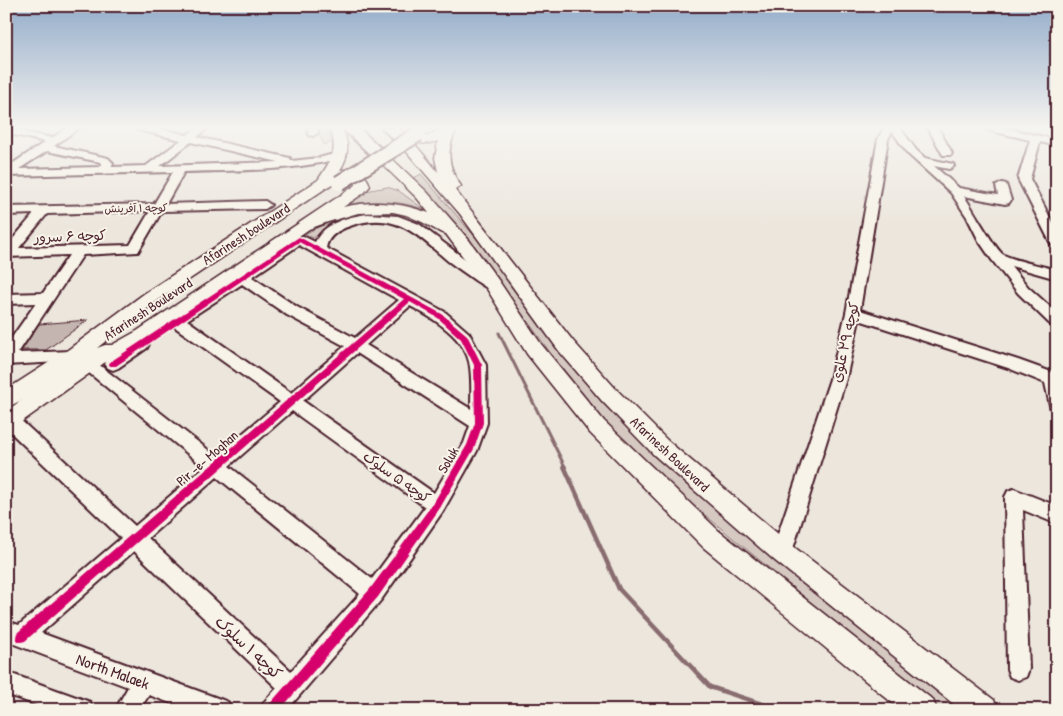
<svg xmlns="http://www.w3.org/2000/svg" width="1063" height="716" font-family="'Patrick Hand','Playpen Sans Arabic',sans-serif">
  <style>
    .green { fill: #d5c9c2; stroke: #907476 }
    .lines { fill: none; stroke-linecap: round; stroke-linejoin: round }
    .stream-far1 { stroke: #896c6f; stroke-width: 3 }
    .stream { stroke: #896c6f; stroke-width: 4.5 }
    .building { fill: #c4b5b0; stroke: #4a1f2b }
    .minor-casing { stroke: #4a1f2b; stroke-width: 4 }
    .major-casing { stroke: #4a1f2b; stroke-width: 3 }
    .highway-casing { stroke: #4a1f2b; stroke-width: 4 }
    .minor { fill: #f7f3e8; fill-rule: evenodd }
    .major { fill: #f7f3e8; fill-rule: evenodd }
    .highway { fill: #f7f3e8; fill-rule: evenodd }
    .major-bridge-casing { stroke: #4a1f2b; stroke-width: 18; stroke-linecap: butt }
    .major-bridge { stroke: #f7f3e8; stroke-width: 14 }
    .cycleway-casing { stroke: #f7f3e8; stroke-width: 3 }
    .cycleway { fill: #d6006c; fill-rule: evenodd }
    .labels { text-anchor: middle; stroke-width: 4; stroke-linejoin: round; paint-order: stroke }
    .far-street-label { font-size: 11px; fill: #4a1f2b; stroke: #f7f3e8 }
    .street-label { font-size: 14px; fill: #4a1f2b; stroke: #f7f3e8 }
    .near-street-label { font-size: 16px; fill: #4a1f2b; stroke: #f7f3e8 }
  </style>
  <rect width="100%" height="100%" fill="#ece6dd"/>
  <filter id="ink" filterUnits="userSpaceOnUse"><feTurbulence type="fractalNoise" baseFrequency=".02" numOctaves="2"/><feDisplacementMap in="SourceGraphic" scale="10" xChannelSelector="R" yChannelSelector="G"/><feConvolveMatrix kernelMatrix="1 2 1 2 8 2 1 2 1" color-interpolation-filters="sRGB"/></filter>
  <g filter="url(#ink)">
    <!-- green -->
    <g class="green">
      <polygon points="316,128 369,128 324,145"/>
      <polygon points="421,174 483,246 567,361 604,405 683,482 846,619 962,710 941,710 671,487 612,430 552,355 473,246 412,179"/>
      <path d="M387,187l12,4 26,19c-27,-11 -52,-9 -81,-5l16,-13z"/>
      <path d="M390,212l-2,2c-33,3 -46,5 -75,24l-8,-4c30,-17 51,-22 85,-22z"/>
    </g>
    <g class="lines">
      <!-- stream-far1 -->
      <polyline class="stream-far1" points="499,333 565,467"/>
      <!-- stream -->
      <polyline class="stream" points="564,466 619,589 710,687 780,710"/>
    </g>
    <!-- building -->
    <polygon class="building" points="88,320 46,350 22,350 39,324"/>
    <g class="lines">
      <defs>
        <g id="minor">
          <path d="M6,128l46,10 15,-10h12l-25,18 54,12 5,5 -2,4 35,-1 35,-26 -43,-10 -1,-2h20l30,7 9,-7h12l-11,9 93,21 1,3 28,-3 22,-6 5,3 -1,2c-52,15 -107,13 -161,15l-18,32 99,-3 6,4 -6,4 -103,2 -24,41 -55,3 -65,98 54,-2 5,2 2,4 -2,4 -71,4v-19l30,-43 -30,1v-10l37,-1 26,-38 -63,2v-10l28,-33 -28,1v-8l148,-3 19,-32 -167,4v-8l39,-26 -39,-9zM191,142l88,20 -119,4zM47,151l53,11 2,2 -2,3 -81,2zM150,211l-20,34 -111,3 28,-34z"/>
          <polygon points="307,128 317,128 318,133 313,136 309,135"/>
          <path d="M884,128h16l16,22 9,8 28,6 1,2 -5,3 -15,-3 25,22 39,7 -2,-9 6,-3 4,1 5,16 -2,3 -4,1 -41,-8c8,11 31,54 40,59 15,7 36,10 53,15v9l-46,-13 17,21 29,26v14l-5,-1 -34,-33 -26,-33 -13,-19 -12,-24 -16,-24 -43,-39 -16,-23 -4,8 -28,171 158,50 39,14v38l-6,-2 -6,-27 -37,-15 -149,-48 -13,59 -54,173 -3,7 -7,2 -7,-2 -3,-7 58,-173 16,-66 32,-174z"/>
          <polygon points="928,128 938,128 952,153 951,155 943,155"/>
          <polygon points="986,128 1005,128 1057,140 1057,146 1040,142 1030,179 1057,231 1057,248 1051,244 1018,179 1030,140 987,130"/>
          <path d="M368,214l30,2 21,8 80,61 -2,3c-9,3 -14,-3 -21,-7 -9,-7 -19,-13 -28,-20 -32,-27 -53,-51 -98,-35 -12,4 -22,10 -24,22l119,64 24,21 17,32 1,58 -10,28 -34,60 -62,89 -94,110h-26l3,-8 13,-14 -143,-137 -93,82 179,66 8,3 3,8h-42l-40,-15 -10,15h-24l13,-23 -122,-46v-20l13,4 102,-87 -115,-110v-14l9,1 120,111 69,-59 -121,-99 -3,-4 3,-4 5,-2 5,2 123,96 64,-54 -108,-77 -2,-4 2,-4 5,-1 2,-4 116,-76h8l12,6c10,-20 32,-25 53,-28zM299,245l100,55 -44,38 -58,-31 -45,-30zM242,284l45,31 58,31 -54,47 -104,-73zM410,306c23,12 57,32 60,61 2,14 1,29 1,42l-105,-64zM357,353l113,73 -6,17 -30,50 -131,-92zM292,411l133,96 -53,72 -143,-113zM217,477l143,117 -69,77 -143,-133z"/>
          <polygon points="142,338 147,340 149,344 147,348 118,368 113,370 108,368 105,364 108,360"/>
          <polygon points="1014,489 1057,506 1057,524 1023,510 1029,669 1026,677 1018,680 1010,677 1007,669 1005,497 1008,491"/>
          <polygon points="6,672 90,702 93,710 50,710 6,694"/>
        </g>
        <g id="major">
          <path d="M329,128h12c9,15 8,28 -1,42 13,-2 26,1 30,16l-6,7 -21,14c30,-7 57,-5 86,6l-12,-15 -40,-39 7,-4 5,1 38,36 42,48 30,41 42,63 63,77 115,110 214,169 4,10h-36l-198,-163 -113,-114 -63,-79 -40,-65 -41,-55 -6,-2 -18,-10 -16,-7 -13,-3 -35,1 -30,9 -19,7 -160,112 -23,14 -22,8 -91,65 -7,3v-20l16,-11 -16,8v-18l59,-38 80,-59 173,-113c12,-18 22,-31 11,-52zM341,178h9l5,3 1,4 -219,146 -25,14h-7l-8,3 60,-47z"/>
          <path d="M401,128h12l9,8h6l14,-8h15c-11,22 -10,38 4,58l-6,4 118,151 43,48 52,52 122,103 204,156 4,10h-37l-187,-150 -120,-105 -52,-54 -43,-50 -99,-137 -59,-69 2,-3h10l25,30 -3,-14 3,-17c-17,5 -28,3 -37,-13z"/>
        </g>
        <g id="highway">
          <polygon points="342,128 359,128 392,159 390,162 378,162"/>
          <polygon points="382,128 399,128 416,145 414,148 402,148"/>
        </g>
      </defs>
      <!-- minor casing -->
      <use href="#minor" class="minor-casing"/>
      <!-- major casing -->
      <use href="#major" class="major-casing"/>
      <!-- highway casing -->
      <use href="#highway" class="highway-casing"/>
      <!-- minor -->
      <use href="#minor" class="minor"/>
      <!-- major -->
      <use href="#major" class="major"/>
      <!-- highway -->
      <use href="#highway" class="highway"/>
      <defs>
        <polyline id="major-bridge" points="339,183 418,134"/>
      </defs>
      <!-- major-bridge casing -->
      <use href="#major-bridge" class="major-bridge-casing"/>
      <!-- major-bridge -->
      <use href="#major-bridge" class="major-bridge"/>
      <defs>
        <polygon id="cycleway" points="299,237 442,314 467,335 482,365 483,423 474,449 440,508 378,597 280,710 267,710 268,706 370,589 434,502 467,445 475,423 474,365 461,339 438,318 410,302 25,641 21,642 17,641 16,637 17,633 404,299 299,242 116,366 110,366 109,364 110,362"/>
      </defs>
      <!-- cycleway casing -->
      <use href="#cycleway" class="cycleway-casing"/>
      <!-- cycleway -->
      <use href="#cycleway" class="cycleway"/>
    </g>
  </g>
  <!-- sky -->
  <linearGradient id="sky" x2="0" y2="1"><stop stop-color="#93acca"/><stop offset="0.56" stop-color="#f6f4f0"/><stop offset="1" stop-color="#f6f4f0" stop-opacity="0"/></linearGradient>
  <rect width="1063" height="228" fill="url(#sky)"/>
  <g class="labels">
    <!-- far-street labels -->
    <g class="far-street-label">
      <text transform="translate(136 208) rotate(-1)" y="4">کوچه ۱ آفرینش</text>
    </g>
    <!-- street labels -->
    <g class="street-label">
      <text transform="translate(246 234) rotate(-33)" y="5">Afarinesh boulevard</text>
      <text transform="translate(70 236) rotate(-2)" y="5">کوچه ۶ سرور</text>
      <text transform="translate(148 309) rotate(-33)" y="5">Afarinesh Boulevard</text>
      <text transform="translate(845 342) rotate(-77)" y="5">کوچه ۲۹ علوی</text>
      <text transform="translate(670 454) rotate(43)" y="5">Afarinesh Boulevard</text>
      <text transform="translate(207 458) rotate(-41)" y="5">Pir -e- Moghan</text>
      <text transform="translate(448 460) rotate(-60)" y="5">Soluk</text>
      <text transform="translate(397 477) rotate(35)" y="5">کوچه ۵ سلوک</text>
    </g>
    <!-- near-street labels -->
    <g class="near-street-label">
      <text transform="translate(249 647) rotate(43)" y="6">کوچه ۱ سلوک</text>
      <text transform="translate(113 671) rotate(20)" y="6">North Malaek</text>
    </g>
  </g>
  <!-- margin -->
  <rect width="1063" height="716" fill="none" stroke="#f7f3e8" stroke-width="25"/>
  <rect x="12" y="12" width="1038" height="691" fill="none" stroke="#4a1f2b" stroke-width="2" filter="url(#ink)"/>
</svg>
